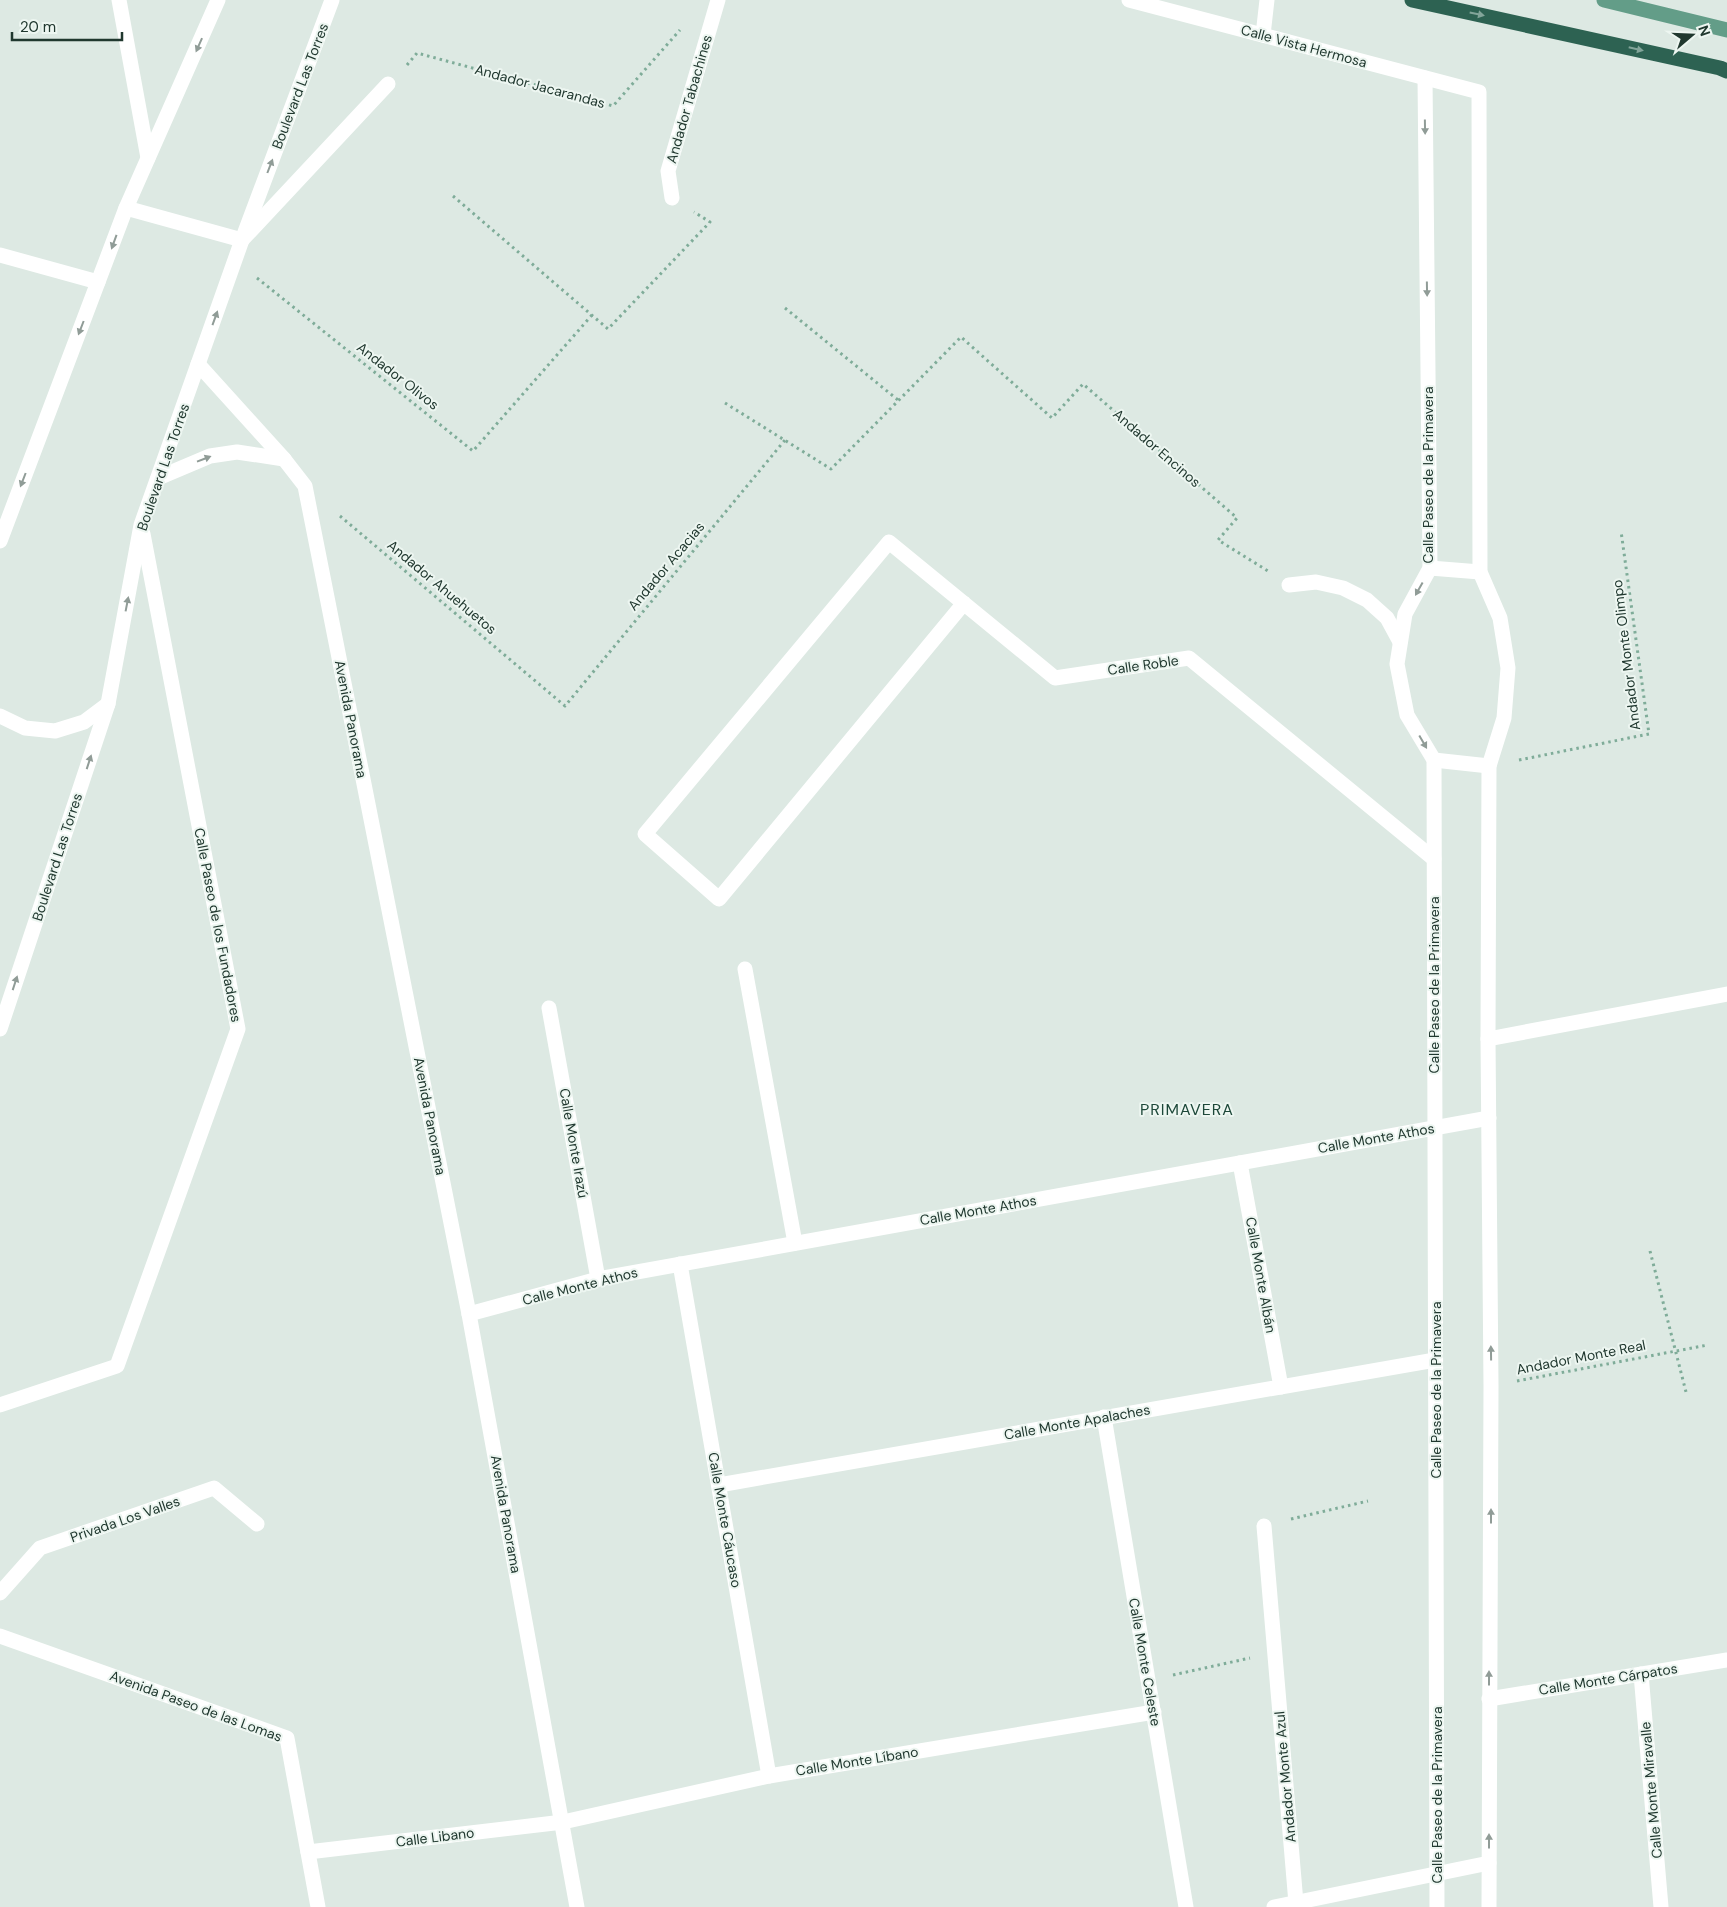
<svg xmlns="http://www.w3.org/2000/svg" width="1727" height="1907" font-family="'DM Sans',sans-serif">
  <style>
    .lines { fill: none; stroke-linecap: round; stroke-linejoin: round }
    .path { stroke: #7fac99; stroke-width: 3; stroke-dasharray: 2.5 4; stroke-linecap: butt }
    .pedestrian { stroke: #fff; stroke-width: 15 }
    .minor { stroke: #fff; stroke-width: 15 }
    .primary { stroke: #639d88; stroke-width: 15 }
    .motorway { stroke: #2d6252; stroke-width: 15 }
    .oneway { fill: #83a59a }
    .oneway2 { fill: #909c97 }
    .labels { text-anchor: middle; stroke-width: 4; stroke-linejoin: round; paint-order: stroke }
    .street-label { font-size: 14px; fill: #20382f; stroke: #edf6f1 }
    .quarter-label { font-size: 16px; letter-spacing: 1px; fill: #1d4839; stroke: #edf6f1 }
  </style>
  <rect width="100%" height="100%" fill="#dde9e3"/>
  <g class="lines">
    <!-- path -->
    <g class="path">
      <polyline points="407,65 417,53 613,106 680,30"/>
      <polyline points="453,196 608,329 710,222 694,212"/>
      <polyline points="257,278 473,451 592,315"/>
      <polyline points="785,308 898,400"/>
      <polyline points="725,403 831,469 961,337 1052,418 1083,384 1237,518 1218,540 1268,571"/>
      <polyline points="340,516 565,706 785,440"/>
      <polyline points="1519,760 1649,734 1621,531"/>
      <polyline points="1650,1251 1686,1392"/>
      <polyline points="1517,1381 1708,1345"/>
      <polyline points="1291,1519 1368,1501"/>
      <polyline points="1173,1675 1250,1658"/>
    </g>
    <!-- pedestrian -->
    <g class="pedestrian">
      <polyline points="672,198 668,171 718,0"/>
      <polyline points="242,240 388,84"/>
      <polyline points="1289,585 1316,582 1343,588 1367,600 1387,618 1400,642"/>
      <polyline points="745,969 795,1243"/>
      <polyline points="1264,1526 1296,1903"/>
    </g>
    <!-- minor -->
    <g class="minor">
      <polyline points="119,0 148,158"/>
      <polyline points="1129,0 1479,92 1480,572 1500,618 1508,668 1504,718 1489,766 1488,1039 1491,1386 1489,1907"/>
      <polyline points="1263,35 1267,0"/>
      <polyline points="1425,78 1430,568 1405,614 1397,664 1407,715 1434,760 1437,1907"/>
      <polyline points="126,208 242,240"/>
      <polyline points="0,255 98,282"/>
      <polyline points="198,364 284,459 305,486 469,1314 577,1907"/>
      <polyline points="158,478 210,456 237,452 284,459"/>
      <polyline points="0,541 126,208 218,0"/>
      <polyline points="1430,568 1480,572"/>
      <polyline points="964,603 719,899 645,834 889,542 1055,678 1189,658 1434,859"/>
      <polyline points="0,716 25,728 55,731 84,722 108,704"/>
      <polyline points="1434,760 1489,766"/>
      <polyline points="549,1008 598,1279"/>
      <polyline points="0,1029 108,704 141,525 242,240 332,0"/>
      <polyline points="1488,1039 1727,994"/>
      <polyline points="1240,1163 1281,1387"/>
      <polyline points="680,1264 769,1776"/>
      <polyline points="469,1314 598,1279 1489,1118"/>
      <polyline points="0,1405 117,1366 238,1029 143,534"/>
      <polyline points="1104,1417 1186,1907"/>
      <polyline points="719,1485 1435,1360"/>
      <polyline points="0,1593 40,1548 214,1488 257,1524"/>
      <polyline points="0,1636 287,1738 318,1907"/>
      <polyline points="1641,1674 1661,1907"/>
      <polyline points="1489,1699 1727,1660"/>
      <polyline points="308,1852 563,1822 769,1776 1154,1712"/>
      <polyline points="1274,1907 1489,1863"/>
    </g>
    <!-- primary -->
    <polyline class="primary" points="1604,0 1727,30"/>
    <!-- motorway -->
    <polyline class="motorway" points="1412,0 1720,68 1727,71"/>
  </g>
  <!-- one-way arrows -->
  <defs><path id="oneway-solid" d="M-6-.8H1V-3.2L6.5 0L1 3.2V.8H-6Z" transform="scale(1.25)"/></defs>
  <g class="oneway">
    <use href="#oneway-solid" transform="translate(1477 14) rotate(12)"/>
    <use href="#oneway-solid" transform="translate(1636 49) rotate(13)"/>
  </g>
  <g class="oneway2">
    <use href="#oneway-solid" transform="translate(199 45) rotate(114)"/>
    <use href="#oneway-solid" transform="translate(1425 127) rotate(89)"/>
    <use href="#oneway-solid" transform="translate(270 166) rotate(-69)"/>
    <use href="#oneway-solid" transform="translate(114 242) rotate(110)"/>
    <use href="#oneway-solid" transform="translate(1427 289) rotate(89)"/>
    <use href="#oneway-solid" transform="translate(215 318) rotate(-70)"/>
    <use href="#oneway-solid" transform="translate(81 328) rotate(111)"/>
    <use href="#oneway-solid" transform="translate(204 459) rotate(-21)"/>
    <use href="#oneway-solid" transform="translate(23 480) rotate(111)"/>
    <use href="#oneway-solid" transform="translate(1419 589) rotate(119)"/>
    <use href="#oneway-solid" transform="translate(127 604) rotate(-79)"/>
    <use href="#oneway-solid" transform="translate(1423 742) rotate(60)"/>
    <use href="#oneway-solid" transform="translate(89 762) rotate(-72)"/>
    <use href="#oneway-solid" transform="translate(15 983) rotate(-72)"/>
    <use href="#oneway-solid" transform="translate(1491 1353) rotate(-91)"/>
    <use href="#oneway-solid" transform="translate(1491 1516) rotate(-90)"/>
    <use href="#oneway-solid" transform="translate(1489 1678) rotate(-90)"/>
    <use href="#oneway-solid" transform="translate(1489 1841) rotate(-90)"/>
  </g>
  <g class="labels">
    <!-- street labels -->
    <g class="street-label">
      <text transform="translate(1304 46) rotate(15)" y="5">Calle Vista Hermosa</text>
      <text transform="translate(300 86) rotate(-69)" y="5">Boulevard Las Torres</text>
      <text transform="translate(540 86) rotate(15)" y="5">Andador Jacarandas</text>
      <text transform="translate(689 99) rotate(-74)" y="5">Andador Tabachines</text>
      <text transform="translate(398 376) rotate(38)" y="5">Andador Olivos</text>
      <text transform="translate(1157 448) rotate(41)" y="5">Andador Encinos</text>
      <text transform="translate(163 467) rotate(-71)" y="5">Boulevard Las Torres</text>
      <text transform="translate(1428 475) rotate(-90)" y="5">Calle Paseo de la Primavera</text>
      <text transform="translate(666 566) rotate(-50)" y="5">Andador Acacias</text>
      <text transform="translate(442 587) rotate(40)" y="5">Andador Ahuehuetos</text>
      <text transform="translate(1626 655) rotate(-97)" y="5">Andador Monte Olimpo</text>
      <text transform="translate(1143 665) rotate(-8)" y="5">Calle Roble</text>
      <text transform="translate(351 719) rotate(79)" y="5">Avenida Panorama</text>
      <text transform="translate(57 857) rotate(-72)" y="5">Boulevard Las Torres</text>
      <text transform="translate(218 925) rotate(79)" y="5">Calle Paseo de los Fundadores</text>
      <text transform="translate(1434 985) rotate(-90)" y="5">Calle Paseo de la Primavera</text>
      <text transform="translate(430 1116) rotate(79)" y="5">Avenida Panorama</text>
      <text transform="translate(1376 1138) rotate(-10)" y="5">Calle Monte Athos</text>
      <text transform="translate(574 1143) rotate(80)" y="5">Calle Monte Irazú</text>
      <text transform="translate(978 1210) rotate(-10)" y="5">Calle Monte Athos</text>
      <text transform="translate(1261 1275) rotate(80)" y="5">Calle Monte Albán</text>
      <text transform="translate(580 1286) rotate(-14)" y="5">Calle Monte Athos</text>
      <text transform="translate(1581 1357) rotate(-11)" y="5">Andador Monte Real</text>
      <text transform="translate(1436 1390) rotate(-90)" y="5">Calle Paseo de la Primavera</text>
      <text transform="translate(1077 1422) rotate(-10)" y="5">Calle Monte Apalaches</text>
      <text transform="translate(506 1514) rotate(80)" y="5">Avenida Panorama</text>
      <text transform="translate(125 1519) rotate(-19)" y="5">Privada Los Valles</text>
      <text transform="translate(725 1520) rotate(80)" y="5">Calle Monte Cáucaso</text>
      <text transform="translate(1145 1662) rotate(80)" y="5">Calle Monte Celeste</text>
      <text transform="translate(1608 1679) rotate(-9)" y="5">Calle Monte Cárpatos</text>
      <text transform="translate(196 1706) rotate(20)" y="5">Avenida Paseo de las Lomas</text>
      <text transform="translate(857 1761) rotate(-9)" y="5">Calle Monte Líbano</text>
      <text transform="translate(1285 1777) rotate(-95)" y="5">Andador Monte Azul</text>
      <text transform="translate(1651 1790) rotate(-95)" y="5">Calle Monte Miravalle</text>
      <text transform="translate(1437 1795) rotate(-90)" y="5">Calle Paseo de la Primavera</text>
      <text transform="translate(435 1837) rotate(-7)" y="5">Calle Libano</text>
    </g>
    <!-- quarter labels -->
    <g class="quarter-label">
      <text x="1187" y="1115">PRIMAVERA</text>
    </g>
  </g>
  <!-- north arrow -->
  <g transform="translate(1692 35) rotate(71)" stroke="#edf6f1" stroke-width="4" paint-order="stroke">
  <path d="M0-4L9 19L0 12L-9 19Z" fill="#20382f"/>
  <text y="-8" font-size="14" font-weight="bold" text-anchor="middle" fill="#20382f">N</text>
  </g>
  <!-- scale -->
  <path d="M12 32v8h110v-8" fill="none" stroke="#20382f" stroke-width="2.5"/>
  <text x="20" y="32" font-size="15" fill="#20382f" stroke="#edf6f1" stroke-width="4" paint-order="stroke">20 m</text>
</svg>
